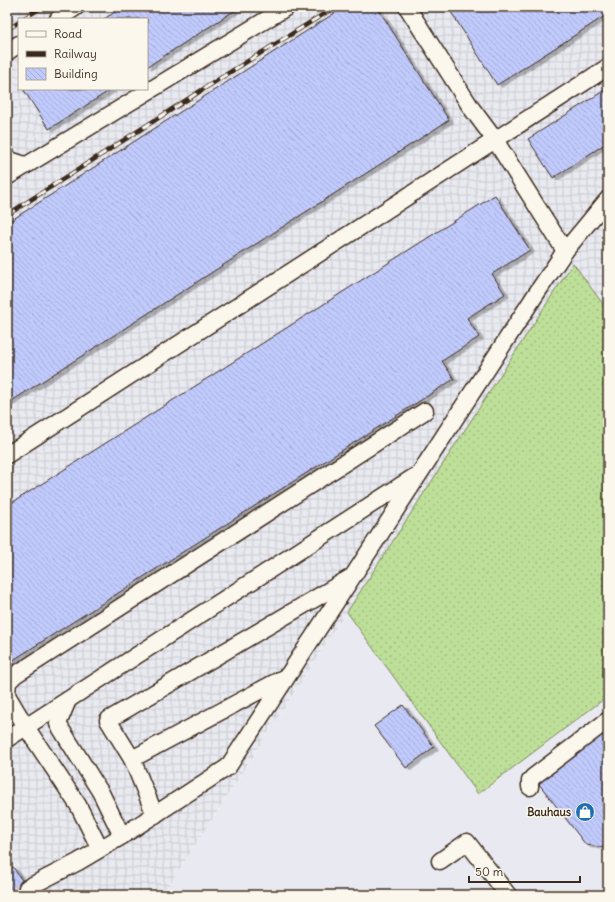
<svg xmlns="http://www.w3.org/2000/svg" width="615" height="902" font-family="Delius,sans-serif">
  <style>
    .built { fill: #e9eaf1 }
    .industrial { fill: url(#industrial-grid); fill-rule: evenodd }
    .grass { fill: url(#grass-dots); stroke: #7c845b }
    .building { fill: url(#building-back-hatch); stroke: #3b2a1e; filter: url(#shadow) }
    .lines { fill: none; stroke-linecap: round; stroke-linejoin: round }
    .minor-tunnel { stroke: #d5cec3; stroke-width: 16; stroke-dasharray: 16 8; stroke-linecap: butt }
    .minor-casing { stroke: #3b2a1e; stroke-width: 19 }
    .minor { stroke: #fbf7ec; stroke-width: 16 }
    .rail-casing { stroke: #3b2a1e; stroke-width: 4.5 }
    .rail { stroke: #fbf7ec; stroke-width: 3; stroke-dasharray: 9; stroke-linecap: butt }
    .labels { text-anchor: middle; stroke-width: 3; stroke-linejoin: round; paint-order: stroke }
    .poi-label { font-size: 11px; font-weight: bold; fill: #3b2a1e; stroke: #fbf7ec; text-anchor: end }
  </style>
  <defs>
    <pattern id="industrial-grid" width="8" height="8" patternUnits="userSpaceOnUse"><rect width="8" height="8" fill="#e9eaf1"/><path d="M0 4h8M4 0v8" fill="none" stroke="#c9c9ce"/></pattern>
    <pattern id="grass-dots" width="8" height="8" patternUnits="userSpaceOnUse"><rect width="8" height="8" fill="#bddf98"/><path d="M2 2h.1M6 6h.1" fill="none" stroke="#a3c083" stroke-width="1.8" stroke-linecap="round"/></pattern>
    <pattern id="building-back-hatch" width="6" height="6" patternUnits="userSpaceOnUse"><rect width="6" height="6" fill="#c0cafc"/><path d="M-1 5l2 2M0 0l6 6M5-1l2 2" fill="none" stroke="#a6aed8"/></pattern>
    <filter id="shadow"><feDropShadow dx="4.5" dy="2.5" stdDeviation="0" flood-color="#0004"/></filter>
  </defs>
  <rect width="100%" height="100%" fill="#fbf7ec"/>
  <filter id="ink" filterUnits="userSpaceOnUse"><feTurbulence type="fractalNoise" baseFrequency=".025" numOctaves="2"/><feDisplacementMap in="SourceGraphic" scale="8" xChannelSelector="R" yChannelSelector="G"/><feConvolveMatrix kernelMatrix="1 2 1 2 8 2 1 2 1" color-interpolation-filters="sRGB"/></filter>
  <g filter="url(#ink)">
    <!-- built -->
    <polygon class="built" points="573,263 608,311 608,895 163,895"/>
    <!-- industrial -->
    <path class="industrial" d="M7,7h601v304l-36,-47 -409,631h-150l-6,-10zM19,19h128v70h-128z"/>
    <!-- grass -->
    <polygon class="grass" points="573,263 608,311 608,696 478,794 347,612"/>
    <!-- building -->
    <g class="building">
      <polygon points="123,7 240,7 147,67 147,19 104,19"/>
      <polygon points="344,7 377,7 449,120 7,404 7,223"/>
      <polygon points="448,7 608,7 608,14 497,85"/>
      <polygon points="608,88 608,142 553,178 528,139"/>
      <polygon points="23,89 112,89 49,129"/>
      <polygon points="495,195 530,250 492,274 505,294 467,318 479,337 442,361 454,379 7,664 7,506"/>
      <polygon points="403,705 434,747 406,768 374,726"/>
      <polygon points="608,726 608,848 586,845 536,780"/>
      <polygon points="13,867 32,895 14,895 7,885 7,871"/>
    </g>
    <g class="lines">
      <!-- minor-tunnel -->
      <polyline class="minor-tunnel" points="16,895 27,888"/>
      <defs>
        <g id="minor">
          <polyline points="58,19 76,7"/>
          <polyline points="7,52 19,44"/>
          <polyline points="7,156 10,160 25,165"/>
          <polyline points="7,177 287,7"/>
          <polyline points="565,251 495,140 608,67"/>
          <polyline points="7,455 495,140 472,109 407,7"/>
          <polyline points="68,700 58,724 101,793 122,836"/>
          <polyline points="7,739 414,477"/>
          <polyline points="132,759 287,676"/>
          <polyline points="530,787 530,781 533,777 608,720"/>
          <polyline points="155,815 132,759 108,720 350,578"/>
          <polyline points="100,849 122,836 228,767 353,576 536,294 565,251 608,199"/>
          <polyline points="440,861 467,842 508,895"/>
          <polyline points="27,888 78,862 100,849 78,805 26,727 7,695 8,682 15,675 425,411"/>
        </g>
      </defs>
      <!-- minor casing -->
      <use href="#minor" class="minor-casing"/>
      <!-- minor -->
      <use href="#minor" class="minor"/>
      <defs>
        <g id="rail">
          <polyline points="23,19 42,7"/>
          <polyline points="7,30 19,22"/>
          <polyline points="7,215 227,74 335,7"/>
        </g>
      </defs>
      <!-- rail casing -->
      <use href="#rail" class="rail-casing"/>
      <!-- rail -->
      <use href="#rail" class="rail"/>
    </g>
  </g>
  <!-- icons -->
  <defs>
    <symbol id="shop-disc" viewBox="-11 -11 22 22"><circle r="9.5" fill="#1f6fb2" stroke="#fbf7ec"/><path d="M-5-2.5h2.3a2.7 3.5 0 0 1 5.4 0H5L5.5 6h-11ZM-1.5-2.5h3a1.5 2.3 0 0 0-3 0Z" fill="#fff"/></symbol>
  </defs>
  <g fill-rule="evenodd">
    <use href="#shop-disc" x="574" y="801" width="22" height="22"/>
  </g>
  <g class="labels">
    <!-- poi labels -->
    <g class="poi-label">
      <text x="571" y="816">Bauhaus</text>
    </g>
  </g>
  <!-- margin -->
  <rect width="615" height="902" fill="none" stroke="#fbf7ec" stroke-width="24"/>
  <rect x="12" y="12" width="591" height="878" fill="none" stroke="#3b2a1e" stroke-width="1.5" filter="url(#ink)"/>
  <!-- legend -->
  <rect x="18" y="18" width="130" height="72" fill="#fbf7ec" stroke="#aea59a"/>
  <rect x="26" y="31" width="20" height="6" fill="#fbf7ec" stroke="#aea59a"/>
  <text x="54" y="38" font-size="12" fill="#3b2a1e">Road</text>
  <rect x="26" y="51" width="20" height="6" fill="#3b2a1e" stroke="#aea59a"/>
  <text x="54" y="58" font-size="12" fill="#3b2a1e">Railway</text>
  <rect x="26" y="68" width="20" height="12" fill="url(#building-back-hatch)" stroke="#aea59a"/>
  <text x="54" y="78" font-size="12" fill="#3b2a1e">Building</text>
  <!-- scale -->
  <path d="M469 876v6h111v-6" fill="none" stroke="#3b2a1e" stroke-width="2"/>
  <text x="475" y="876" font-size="12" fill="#3b2a1e" stroke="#fbf7ec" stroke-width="3" paint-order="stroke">50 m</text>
</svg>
